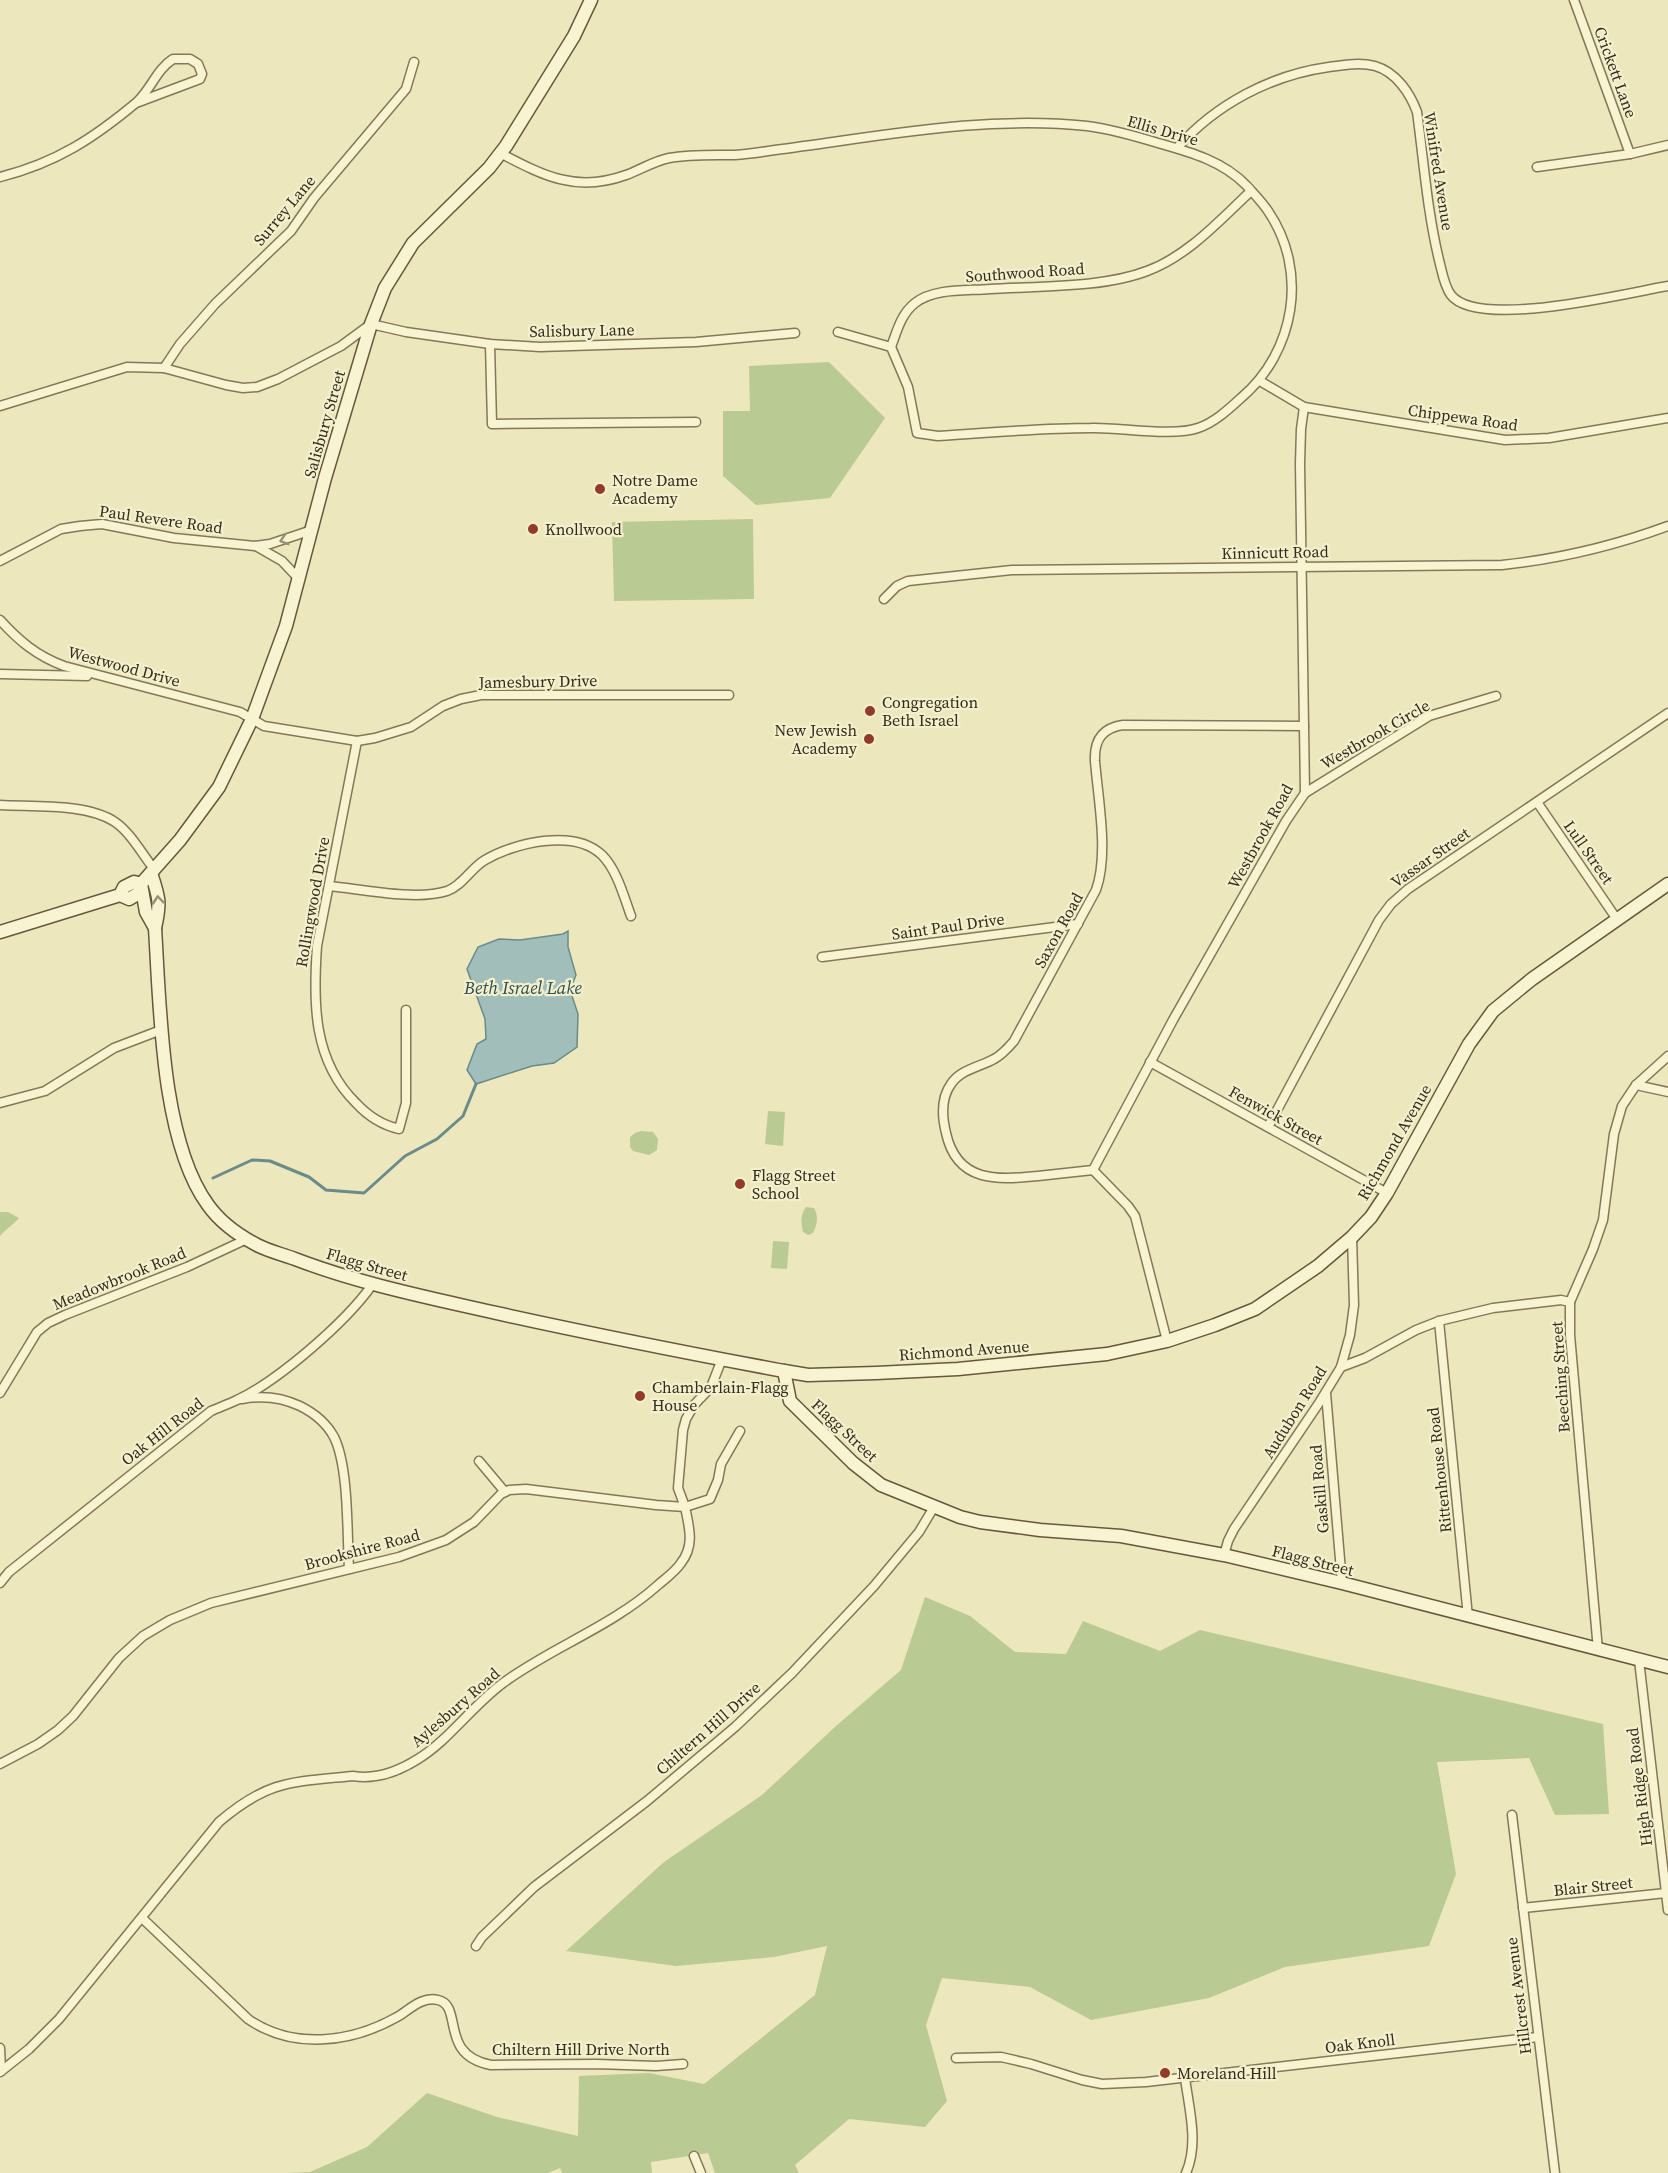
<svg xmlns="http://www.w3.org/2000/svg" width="1668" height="2173" font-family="'Source Serif 4',serif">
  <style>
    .green { fill: #b9ca93 }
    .water { fill: #a1bebb; stroke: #698b89; stroke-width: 1.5 }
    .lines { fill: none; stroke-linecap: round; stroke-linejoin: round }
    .stream { stroke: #698b89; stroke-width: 3 }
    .street-casing { stroke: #847857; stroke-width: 11 }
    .secondary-casing { stroke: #66583b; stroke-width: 15 }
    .street { stroke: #f8f3d1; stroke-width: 8 }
    .secondary { stroke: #f8f3d1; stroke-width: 12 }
    .oneway { stroke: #969076 }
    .poi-dot { fill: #923b29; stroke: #f4f0cd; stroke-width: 2 }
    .labels { text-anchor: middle; stroke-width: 4.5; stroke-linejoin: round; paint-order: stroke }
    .street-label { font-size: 16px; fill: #342c1c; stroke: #f4f0cd }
    .poi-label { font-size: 16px; fill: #342c1c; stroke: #f4f0cd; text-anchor: start }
    .water-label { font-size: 18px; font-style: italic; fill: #2b4f54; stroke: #f4f0cd }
  </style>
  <rect width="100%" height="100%" fill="#ede7be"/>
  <!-- green -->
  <g class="green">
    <polygon points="829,362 885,418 830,498 756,505 723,476 723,411 750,411 749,366"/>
    <polygon points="753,519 754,599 614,601 612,522"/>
    <polygon points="768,1111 785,1112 783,1146 765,1144"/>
    <polygon points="641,1131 653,1132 658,1139 657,1150 649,1155 633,1151 630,1147 630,1137 635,1133"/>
    <path d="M806,1207l8,1c5,8 3,17 -1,25l-5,2 -5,-3c-2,-9 -3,-17 3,-25z"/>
    <path d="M0,1212h8l11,6c-5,6 -13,11 -19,18z"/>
    <polygon points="773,1241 789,1242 787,1269 771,1268"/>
    <polygon points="925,1597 970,1616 1015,1652 1066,1654 1083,1621 1160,1651 1200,1630 1603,1724 1609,1814 1555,1815 1529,1758 1437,1762 1456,1874 1429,1946 1285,1967 1209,1998 1091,2020 1030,1987 942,1978 926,2025 947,2101 925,2127 849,2119 795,2165 799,2173 715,2173 708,2153 651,2162 652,2173 562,2173 560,2168 548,2173 286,2173 310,2172 367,2147 427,2093 497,2117 578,2136 579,2076 649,2073 704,2084 815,1995 827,1946 774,1957 676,1966 566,1951 664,1862 762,1795 836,1726 901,1670"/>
  </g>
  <!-- water -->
  <polygon class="water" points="568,931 568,947 576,975 570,990 578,1014 577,1047 554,1063 532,1066 476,1084 467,1070 477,1044 486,1039 485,1019 467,969 478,947 499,939 520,940 563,934"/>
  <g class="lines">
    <!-- stream -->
    <polyline class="stream" points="213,1178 252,1160 270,1161 309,1177 326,1190 364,1193 405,1156 437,1139 463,1116 476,1084"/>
    <defs>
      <g id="street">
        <polyline points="1574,0 1630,154"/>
        <path d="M1177,148c39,-44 94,-73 152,-81 14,-2 31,-5 46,-1 21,6 35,27 42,46 7,51 10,98 22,148 3,11 5,26 12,35 27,35 175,-2 217,-9"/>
        <path d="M500,153c44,23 76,40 126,22 14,-5 28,-14 43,-17 21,-4 44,-3 66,-3 14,-1 27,-3 40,-5 103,-13 208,-35 312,-24 24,3 48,10 71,17 32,9 65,18 89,43 7,8 15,16 21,25 41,60 27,141 -27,187 -12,11 -27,25 -43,30 -25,9 -79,-1 -107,0 -51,0 -102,5 -153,8l-21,-3 -9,-46 -17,-40c6,-16 10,-33 24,-44 19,-15 51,-12 75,-14 48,-3 113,-1 157,-18 41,-15 73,-51 104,-80"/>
        <polyline points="1537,167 1630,154 1668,145"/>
        <path d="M0,177c56,-14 94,-39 137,-75 14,-13 20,-33 36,-43h17l8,5 4,10 -2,5 -64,24"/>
        <polyline points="838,332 891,347"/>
        <polyline points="490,344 492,424 696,422"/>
        <polyline points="164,368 180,344 215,304 291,231 314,198 406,89 414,62"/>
        <polyline points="1260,381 1304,407 1505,440 1549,438 1668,418"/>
        <polyline points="0,406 127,367 164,368 226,385 243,388 257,387 278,379 341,346 371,324 406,332 490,344 540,347 696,342 795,333"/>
        <polyline points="256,546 282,561 299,579"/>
        <polyline points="0,561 61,529 80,526 102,524 174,538 255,546 270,544 312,530"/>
        <path d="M884,599l13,-13 11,-5 104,-11 490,-5c57,-6 112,-19 166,-39"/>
        <path d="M0,620c19,21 37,36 64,46l176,46 24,14 93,15 18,-3 36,-11 32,-21 18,-7 20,-4h248"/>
        <polyline points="0,674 87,676"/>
        <path d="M357,741l-40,205c-4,57 -4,115 39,157 12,13 26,22 43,26l7,-26v-93"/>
        <polyline points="1305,793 1429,716 1496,696"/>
        <polyline points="1537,802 1616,918"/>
        <path d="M0,805c33,2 87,-2 115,17 16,11 27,32 39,47"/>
        <path d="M329,886c32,3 87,15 118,5 15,-5 24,-23 38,-31 29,-17 89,-32 117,-5 15,15 22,42 29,61"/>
        <polyline points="822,957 1078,924"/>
        <polyline points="1150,1062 1387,1193"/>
        <polyline points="1636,1085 1668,1092"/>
        <polyline points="0,1103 45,1091 114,1048 161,1030"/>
        <polyline points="1268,1127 1379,920 1391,904 1408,889 1668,713"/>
        <path d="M1093,1170c-18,2 -37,4 -55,6 -41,4 -81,7 -92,-43 -4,-16 -5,-35 5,-49 10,-15 29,-17 43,-25 8,-4 14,-11 20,-18l82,-151c13,-36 2,-91 -1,-129 -1,-21 7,-33 28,-36l181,1"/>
        <polyline points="1093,1170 1173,1020 1286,821 1305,793 1300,464 1301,429 1304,407"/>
        <polyline points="1093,1170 1128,1206 1135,1216 1167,1341"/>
        <polyline points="1439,1321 1468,1617"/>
        <polyline points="1341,1367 1365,1358 1416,1330 1439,1321 1493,1308 1561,1300 1570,1302"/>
        <polyline points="0,1393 37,1332 48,1323 65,1315 187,1267 247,1239"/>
        <polyline points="1326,1393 1342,1583"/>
        <path d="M242,1399c21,-4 39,-2 58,7 14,7 27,18 34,31 15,30 13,97 15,132"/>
        <polyline points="479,1461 505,1492"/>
        <polyline points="1224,1555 1228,1541 1234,1529 1319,1403 1341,1367 1350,1335 1354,1305 1352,1237"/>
        <path d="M0,1583l9,-11 202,-161c9,-4 18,-7 26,-11 41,-19 109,-78 135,-115"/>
        <polyline points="1598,1650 1570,1335 1570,1302 1593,1249 1603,1220 1614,1134 1622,1106 1636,1085 1668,1056"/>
        <polyline points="1639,1660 1668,1910"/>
        <polyline points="0,1764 38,1744 58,1730 73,1716 119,1658 143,1636 170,1620 211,1603 399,1557 446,1540 474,1522 501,1494 509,1490 526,1489 656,1505 685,1507 678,1488 683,1430 686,1419 694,1405 711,1387 722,1359"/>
        <polyline points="1512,1815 1555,2173"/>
        <polyline points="1523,1908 1666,1893"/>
        <path d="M142,1918l106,101c45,31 103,24 149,-2 12,-7 25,-21 41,-17 26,6 0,55 53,65l105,-1 60,2 27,-2"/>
        <polyline points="476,1946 482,1937 534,1887 647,1801 735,1727 792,1673 874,1586 919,1532 934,1507"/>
        <polyline points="0,2048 1,2071"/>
        <polyline points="956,2058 1001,2057 1031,2064 1082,2080 1102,2084 1146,2082 1538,2037"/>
        <path d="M0,2072l29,-23 30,-30 160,-197c49,-42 73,-40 134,-46 23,4 46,-5 65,-17 30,-18 55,-54 85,-76 49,-36 108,-56 155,-98 8,-7 17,-13 23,-22 14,-18 8,-36 4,-56l25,-8 8,-19 3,-16 19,-33"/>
        <path d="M1185,2078c4,31 14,65 1,95"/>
        <polyline points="694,2156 701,2173"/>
      </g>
      <g id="secondary">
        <path d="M151,873c8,24 10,29 4,55 5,78 6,213 53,277 12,17 30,30 49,40 11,6 25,9 38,14 55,21 112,34 170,47 106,24 212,45 319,65l6,30 63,62 28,22 79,32 20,5 60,8 81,6 103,19 118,28 326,84"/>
        <polyline points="155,928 146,912 141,884 180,840 219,787 252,719 286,626 325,478 351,391 371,324 385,288 413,243 489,168 506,146 574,36 591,0"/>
        <polyline points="0,932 120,895 129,899 139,893 141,884 134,882 124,887 120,895"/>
        <polyline points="784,1371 808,1375 876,1373 958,1369 1107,1354 1167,1341 1215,1325 1255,1309 1318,1266 1352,1237 1371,1217 1387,1193 1469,1044 1493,1011 1532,979 1668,884"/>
      </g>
    </defs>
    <!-- street casing -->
    <use href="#street" class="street-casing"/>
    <!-- secondary casing -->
    <use href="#secondary" class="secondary-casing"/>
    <!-- street -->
    <use href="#street" class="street"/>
    <!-- secondary -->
    <use href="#secondary" class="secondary"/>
  </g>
  <!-- one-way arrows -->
  <defs><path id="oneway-chevron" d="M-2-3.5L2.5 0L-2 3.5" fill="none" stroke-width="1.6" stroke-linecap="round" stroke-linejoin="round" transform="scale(1.5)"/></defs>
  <g class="oneway">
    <use href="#oneway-chevron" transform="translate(284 540) rotate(163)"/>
    <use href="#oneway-chevron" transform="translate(158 900) rotate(-96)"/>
  </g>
  <!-- markers -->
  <g class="poi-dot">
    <circle cx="600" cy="489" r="6"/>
    <circle cx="533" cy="529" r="6"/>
    <circle cx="870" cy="711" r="6"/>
    <circle cx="869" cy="739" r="6"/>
    <circle cx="740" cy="1184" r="6"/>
    <circle cx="640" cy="1396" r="6"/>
    <circle cx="1165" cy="2073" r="6"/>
  </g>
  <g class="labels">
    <!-- street labels -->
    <g class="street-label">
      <text transform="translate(1616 72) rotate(70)" y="6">Crickett Lane</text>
      <text transform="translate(1163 130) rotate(16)" y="6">Ellis Drive</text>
      <text transform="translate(1439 171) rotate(81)" y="6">Winifred Avenue</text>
      <text transform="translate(284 210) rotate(-50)" y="6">Surrey Lane</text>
      <text transform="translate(1025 272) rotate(-4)" y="6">Southwood Road</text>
      <text transform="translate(582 330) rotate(-1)" y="6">Salisbury Lane</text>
      <text transform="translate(1463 417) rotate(8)" y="6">Chippewa Road</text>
      <text transform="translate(324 424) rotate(-74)" y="6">Salisbury Street</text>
      <text transform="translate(161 519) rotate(8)" y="6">Paul Revere Road</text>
      <text transform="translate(1275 552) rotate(-1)" y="6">Kinnicutt Road</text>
      <text transform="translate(124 666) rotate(15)" y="6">Westwood Drive</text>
      <text transform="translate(538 681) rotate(-1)" y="6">Jamesbury Drive</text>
      <text transform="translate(1375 734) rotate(-30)" y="6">Westbrook Circle</text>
      <text transform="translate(1260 836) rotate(-61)" y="6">Westbrook Road</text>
      <text transform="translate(1589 852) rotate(55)" y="6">Lull Street</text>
      <text transform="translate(1430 857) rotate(-35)" y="6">Vassar Street</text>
      <text transform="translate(312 902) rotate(-80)" y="6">Rollingwood Drive</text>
      <text transform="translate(948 926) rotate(-8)" y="6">Saint Paul Drive</text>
      <text transform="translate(1058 930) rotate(-61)" y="6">Saxon Road</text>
      <text transform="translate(1276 1115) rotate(29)" y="6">Fenwick Street</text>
      <text transform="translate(1394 1142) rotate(-60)" y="6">Richmond Avenue</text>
      <text transform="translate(367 1264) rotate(16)" y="6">Flagg Street</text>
      <text transform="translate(119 1278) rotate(-22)" y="6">Meadowbrook Road</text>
      <text transform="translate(964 1350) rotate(-4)" y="6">Richmond Avenue</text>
      <text transform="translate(1560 1377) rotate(-94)" y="6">Beeching Street</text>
      <text transform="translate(1294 1412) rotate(-58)" y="6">Audubon Road</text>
      <text transform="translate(845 1430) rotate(43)" y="6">Flagg Street</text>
      <text transform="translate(162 1431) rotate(-38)" y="6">Oak Hill Road</text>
      <text transform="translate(1439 1470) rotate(-96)" y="6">Rittenhouse Road</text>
      <text transform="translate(1319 1489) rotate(-95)" y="6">Gaskill Road</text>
      <text transform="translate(362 1549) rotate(-15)" y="6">Brookshire Road</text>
      <text transform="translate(1313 1560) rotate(14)" y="6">Flagg Street</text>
      <text transform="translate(455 1707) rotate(-41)" y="6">Aylesbury Road</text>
      <text transform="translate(708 1728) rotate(-41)" y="6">Chiltern Hill Drive</text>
      <text transform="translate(1639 1787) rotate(-97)" y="6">High Ridge Road</text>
      <text transform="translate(1593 1886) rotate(-6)" y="6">Blair Street</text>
      <text transform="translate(1518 1996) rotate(-97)" y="6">Hillcrest Avenue</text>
      <text transform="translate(1360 2043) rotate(-7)" y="6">Oak Knoll</text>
      <text x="581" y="2055">Chiltern Hill Drive North</text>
    </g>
    <!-- poi labels -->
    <g class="poi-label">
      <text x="612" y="486">Notre Dame<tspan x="612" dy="18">Academy</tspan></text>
      <text x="545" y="535">Knollwood</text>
      <text x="882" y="708">Congregation<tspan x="882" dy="18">Beth Israel</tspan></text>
      <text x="857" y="736" text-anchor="end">New Jewish<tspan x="857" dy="18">Academy</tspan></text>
      <text x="752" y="1181">Flagg Street<tspan x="752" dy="18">School</tspan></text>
      <text x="652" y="1393">Chamberlain-Flagg<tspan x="652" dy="18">House</tspan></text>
      <text x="1177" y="2079">Moreland Hill</text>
    </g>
    <!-- water labels -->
    <g class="water-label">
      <text x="523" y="994">Beth Israel Lake</text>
    </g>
  </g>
</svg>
